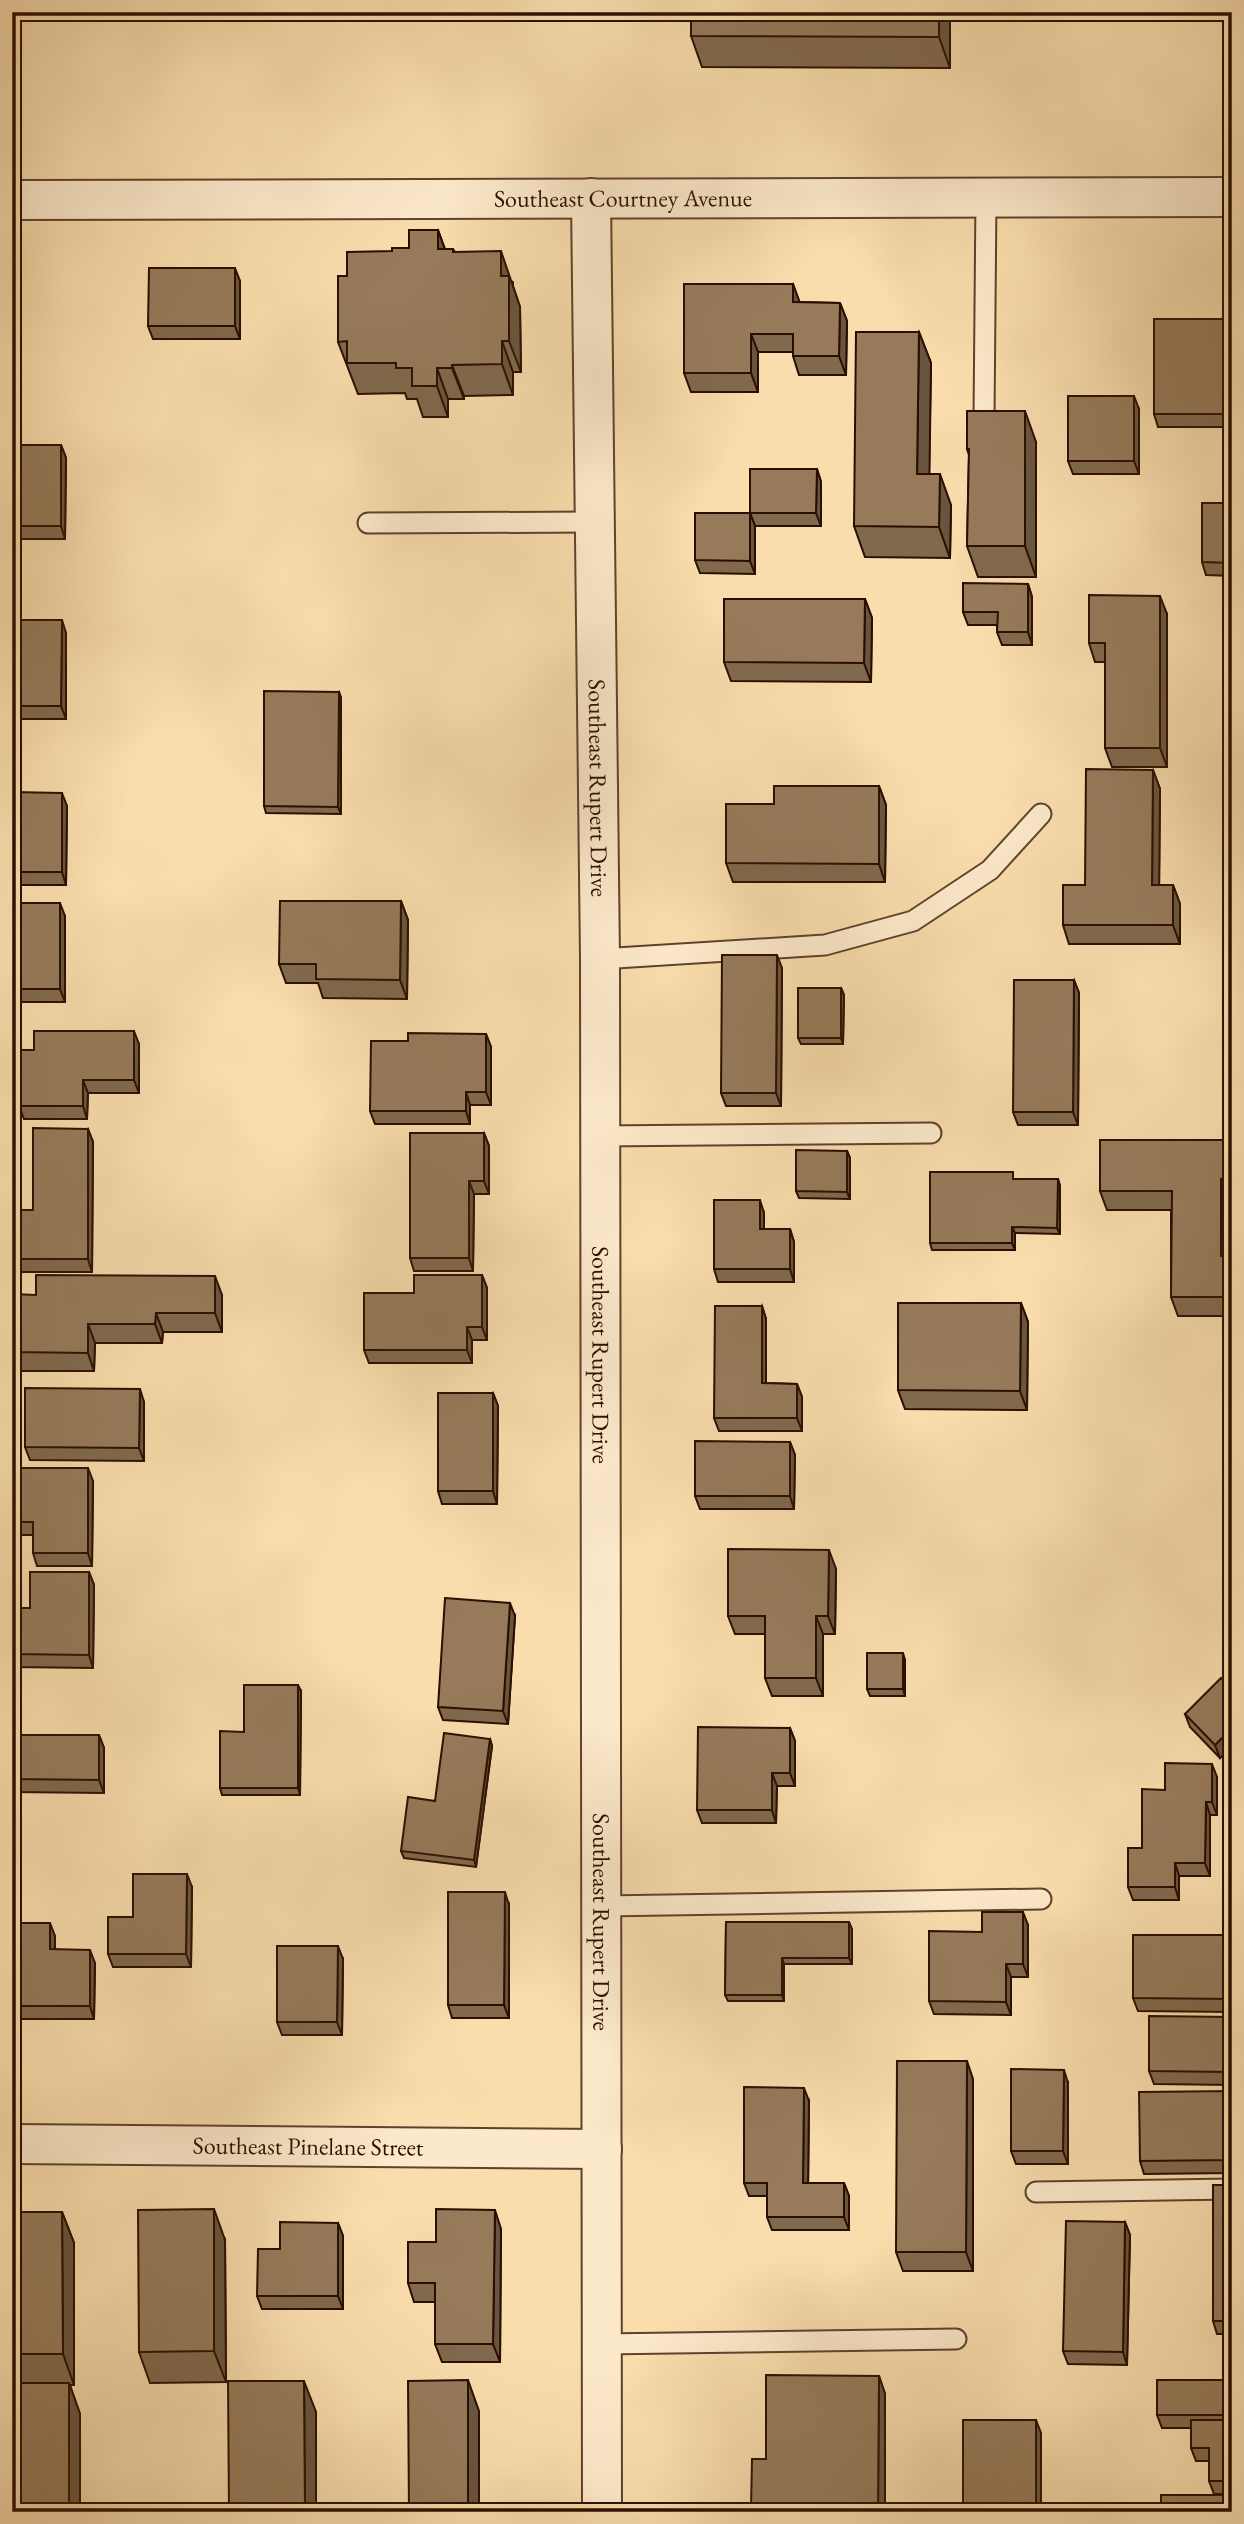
<svg xmlns="http://www.w3.org/2000/svg" width="1244" height="2524" font-family="'EB Garamond',serif">
  <style>
    .lines { fill: none; stroke-linecap: round; stroke-linejoin: round }
    .service-casing { stroke: #5e422b; stroke-width: 23 }
    .minor-casing { stroke: #5e422b; stroke-width: 42 }
    .tertiary-casing { stroke: #5e422b; stroke-width: 42 }
    .service { stroke: #fce9ca; stroke-width: 19 }
    .minor { stroke: #fce9ca; stroke-width: 38 }
    .tertiary { stroke: #fce9ca; stroke-width: 38 }
    .wall { fill: #81694d; stroke: #2a0f00; stroke-width: 2 }
    .shaded-wall { fill: #69553f; stroke: #2a0f00; stroke-width: 2 }
    .building { fill: #967a5a; stroke: #2a0f00; stroke-width: 2 }
    .labels { text-anchor: middle; stroke-width: 6; stroke-linejoin: round; paint-order: stroke }
    .street-label { font-size: 24px; fill: #2a0f00; stroke: #fce9ca }
  </style>
  <rect width="100%" height="100%" fill="#faddad"/>
  <filter id="stains"><feTurbulence type="fractalNoise" baseFrequency=".00286" numOctaves="4"/><feColorMatrix values="0 0 0 0 .2 0 0 0 0 .09 0 0 0 0 .02 0 0 0 .5 -.17"/></filter>
  <radialGradient id="worn" r=".72"><stop offset=".6" stop-color="#630" stop-opacity="0"/><stop offset="1" stop-color="#630" stop-opacity=".3"/></radialGradient>
  <g class="lines">
    <defs>
      <g id="service">
        <polyline points="984,419 986,197"/>
        <polyline points="368,523 594,522"/>
        <polyline points="600,959 825,945 913,921 990,870 1041,814"/>
        <polyline points="601,1136 931,1133"/>
        <polyline points="602,1906 1041,1899"/>
        <polyline points="1036,2192 1232,2189"/>
        <polyline points="602,2344 956,2339"/>
      </g>
      <g id="minor">
        <path id="s1" d="M591,198l9,761 2,1553"/>
        <path id="s2" d="M12,2144l590,5"/>
      </g>
      <g id="tertiary">
        <path id="s3" d="M12,200l1220,-3"/>
      </g>
    </defs>
    <!-- service casing -->
    <use href="#service" class="service-casing"/>
    <!-- minor casing -->
    <use href="#minor" class="minor-casing"/>
    <!-- tertiary casing -->
    <use href="#tertiary" class="tertiary-casing"/>
    <!-- service -->
    <use href="#service" class="service"/>
    <!-- minor -->
    <use href="#minor" class="minor"/>
    <!-- tertiary -->
    <use href="#tertiary" class="tertiary"/>
  </g>
  <!-- wall -->
  <g class="wall">
    <polygon points="950,12 950,68 702,67 691,36"/>
    <polygon points="1232,12 1232,53 1226,38"/>
    <polygon points="438,230 445,249 453,249 455,252 513,282 513,286 520,307 521,372 513,372 513,395 464,396 464,399 448,399 448,417 423,417 417,399 407,399 405,393 358,394 338,342 392,251 409,248"/>
    <polygon points="240,281 240,339 153,339 148,326"/>
    <polygon points="793,284 799,302 840,303 847,321 846,375 799,375 793,356 793,352 758,352 758,392 691,392 684,373"/>
    <polygon points="1229,319 1232,328 1232,427 1158,427 1154,414"/>
    <polygon points="919,332 931,363 929,474 951,505 950,558 865,557 854,526"/>
    <polygon points="1139,409 1139,474 1073,474 1068,461"/>
    <polygon points="1036,442 1036,577 978,577 967,546 969,455 967,449"/>
    <polygon points="12,445 61,445 66,458 65,539 12,539"/>
    <polygon points="817,469 821,482 821,526 755,526 750,513"/>
    <polygon points="1232,503 1232,576 1206,575 1202,562"/>
    <polygon points="755,526 755,574 700,573 695,560"/>
    <polygon points="1028,584 1032,597 1032,645 1002,645 997,632 997,625 968,625 963,612"/>
    <polygon points="865,599 872,618 871,682 731,681 724,662"/>
    <polygon points="1167,614 1167,767 1112,767 1105,748 1105,662 1095,662 1089,643"/>
    <polygon points="12,620 66,633 66,719 12,719"/>
    <polygon points="339,692 341,698 341,814 266,813 264,806"/>
    <polygon points="1153,770 1160,789 1159,885 1173,885 1180,904 1180,944 1069,944 1063,925 1085,885"/>
    <polygon points="879,786 886,805 885,882 733,882 726,863 774,804"/>
    <polygon points="12,792 67,806 66,885 12,885"/>
    <polygon points="401,901 408,920 407,999 323,998 318,983 286,983 279,964"/>
    <polygon points="12,903 65,916 65,1002 12,1002"/>
    <polygon points="782,968 781,1106 726,1106 721,1093"/>
    <polygon points="1074,980 1079,993 1078,1125 1018,1125 1013,1112"/>
    <polygon points="841,988 844,995 843,1044 801,1044 798,1038"/>
    <polygon points="486,1034 491,1047 491,1105 470,1105 470,1124 375,1124 370,1111 408,1041"/>
    <polygon points="139,1044 139,1093 88,1093 87,1119 24,1119 19,1106 34,1050"/>
    <polygon points="88,1129 93,1142 92,1272 21,1272 16,1259 33,1210"/>
    <polygon points="484,1133 489,1146 489,1194 474,1194 473,1271 414,1271 410,1258"/>
    <polygon points="1232,1140 1232,1197 1228,1197 1228,1256 1232,1256 1232,1316 1178,1316 1171,1297 1171,1210 1107,1210 1100,1191"/>
    <polygon points="847,1151 850,1158 850,1199 799,1198 796,1191"/>
    <polygon points="1015,1179 1058,1179 1060,1186 1060,1234 1015,1233 1015,1250 932,1250 930,1243"/>
    <polygon points="764,1213 764,1229 790,1229 794,1242 794,1282 718,1282 714,1269"/>
    <polygon points="482,1275 487,1288 487,1340 472,1340 472,1363 369,1363 364,1350 414,1293"/>
    <polygon points="36,1295 222,1295 222,1332 163,1332 162,1343 95,1343 94,1371 19,1371 12,1352"/>
    <polygon points="1021,1303 1028,1322 1027,1410 905,1409 898,1390"/>
    <polygon points="762,1306 766,1319 766,1383 797,1384 802,1397 802,1431 719,1431 714,1418"/>
    <polygon points="493,1393 498,1406 497,1504 442,1504 438,1491"/>
    <polygon points="144,1402 144,1461 30,1460 25,1447"/>
    <polygon points="790,1442 795,1455 794,1509 700,1509 695,1496"/>
    <polygon points="12,1468 93,1481 92,1566 37,1566 33,1553 33,1535 12,1535"/>
    <polygon points="836,1569 835,1634 823,1634 823,1696 772,1696 765,1678 765,1634 735,1634 728,1616"/>
    <polygon points="89,1572 94,1585 93,1668 12,1667 12,1608 30,1608"/>
    <polygon points="515,1616 508,1724 443,1720 438,1707"/>
    <polygon points="905,1660 905,1696 870,1696 867,1689"/>
    <polygon points="1232,1689 1232,1746 1220,1758 1190,1727 1185,1714"/>
    <polygon points="301,1691 300,1795 222,1795 220,1788 244,1732"/>
    <polygon points="790,1728 795,1741 795,1786 777,1786 776,1823 702,1823 697,1810"/>
    <polygon points="12,1735 99,1735 104,1748 104,1793 12,1792"/>
    <polygon points="490,1739 492,1746 476,1867 404,1858 401,1851 435,1801"/>
    <polygon points="1217,1777 1217,1815 1210,1815 1210,1876 1179,1876 1179,1900 1133,1900 1128,1887 1165,1790"/>
    <polygon points="192,1887 191,1967 113,1967 108,1954 133,1917"/>
    <polygon points="509,1905 509,2018 452,2018 448,2005"/>
    <polygon points="726,1922 852,1929 852,1964 784,1964 784,2001 728,2001 725,1995"/>
    <polygon points="12,1923 55,1936 55,1949 95,1963 94,2019 12,2019"/>
    <polygon points="1028,1925 1028,1977 1011,1977 1011,2015 934,2014 929,2001 982,1932"/>
    <polygon points="1232,1935 1232,2012 1138,2011 1133,1998"/>
    <polygon points="343,1959 342,2035 282,2035 277,2022"/>
    <polygon points="1232,2017 1232,2085 1154,2084 1149,2071"/>
    <polygon points="973,2079 973,2271 903,2271 896,2252"/>
    <polygon points="1068,2083 1068,2164 1016,2164 1011,2151"/>
    <polygon points="1232,2091 1232,2173 1144,2174 1140,2161"/>
    <polygon points="809,2101 808,2183 844,2183 849,2196 849,2230 772,2230 767,2217 767,2196 749,2196 744,2183"/>
    <polygon points="1232,2185 1232,2334 1217,2334 1213,2321"/>
    <polygon points="12,2212 62,2212 74,2243 74,2385 70,2385 80,2414 80,2512 12,2512 14,2383 12,2379"/>
    <polygon points="1125,2222 1130,2235 1127,2365 1068,2364 1063,2351"/>
    <polygon points="338,2223 343,2236 343,2309 262,2309 257,2296"/>
    <polygon points="501,2229 500,2362 442,2362 435,2344 435,2302 414,2302 408,2283 436,2242"/>
    <polygon points="225,2240 226,2382 150,2383 139,2352"/>
    <polygon points="879,2376 885,2394 885,2512 753,2512 751,2508 766,2459"/>
    <polygon points="1232,2380 1232,2494 1214,2494 1209,2481 1209,2461 1196,2461 1191,2448 1191,2428 1162,2428 1157,2415"/>
  </g>
  <!-- shaded-wall -->
  <g class="shaded-wall">
    <polygon points="939,12 950,12 950,68 939,37"/>
    <polygon points="438,230 449,261 438,249"/>
    <polygon points="501,251 520,307 521,372 509,341 501,276"/>
    <polygon points="235,268 240,281 240,339 235,326"/>
    <polygon points="793,284 800,303 793,302"/>
    <polygon points="840,303 847,321 846,375 839,356"/>
    <polygon points="1229,319 1232,328 1232,425 1228,414"/>
    <polygon points="919,332 931,363 929,505 917,474"/>
    <polygon points="751,334 758,352 758,392 751,373"/>
    <polygon points="502,341 513,372 513,395 502,364"/>
    <polygon points="452,365 464,396 464,399 452,368"/>
    <polygon points="437,368 448,399 448,417 437,386"/>
    <polygon points="1134,396 1139,409 1139,474 1134,461"/>
    <polygon points="1025,411 1036,442 1036,577 1025,546"/>
    <polygon points="61,445 66,458 65,539 61,526"/>
    <polygon points="817,469 821,482 821,526 816,513"/>
    <polygon points="940,474 951,505 950,558 939,527"/>
    <polygon points="750,513 755,526 755,574 750,561"/>
    <polygon points="1028,584 1032,597 1032,645 1028,632"/>
    <polygon points="1160,596 1167,614 1167,767 1160,748"/>
    <polygon points="865,599 872,618 871,682 864,663"/>
    <polygon points="62,620 66,633 66,719 61,706"/>
    <polygon points="339,692 341,698 341,814 338,807"/>
    <polygon points="1153,770 1160,789 1159,904 1152,885"/>
    <polygon points="879,786 886,805 885,882 879,864"/>
    <polygon points="62,793 67,806 66,885 62,872"/>
    <polygon points="1173,885 1180,904 1180,944 1173,925"/>
    <polygon points="401,901 408,920 407,999 400,980"/>
    <polygon points="60,903 65,916 65,1002 60,989"/>
    <polygon points="777,955 782,968 781,1106 776,1093"/>
    <polygon points="1074,980 1079,993 1078,1125 1073,1112"/>
    <polygon points="841,988 844,995 843,1044 841,1038"/>
    <polygon points="134,1031 139,1044 139,1093 134,1080"/>
    <polygon points="486,1034 491,1047 491,1105 486,1092"/>
    <polygon points="83,1080 88,1093 87,1119 83,1106"/>
    <polygon points="466,1092 470,1105 470,1124 466,1111"/>
    <polygon points="88,1129 93,1142 92,1272 88,1259"/>
    <polygon points="484,1133 489,1146 489,1194 484,1181"/>
    <polygon points="847,1151 850,1158 850,1199 847,1192"/>
    <polygon points="1058,1179 1060,1186 1060,1234 1057,1228"/>
    <polygon points="1221,1179 1228,1197 1228,1275 1221,1256"/>
    <polygon points="469,1181 474,1194 473,1271 469,1258"/>
    <polygon points="760,1200 764,1213 764,1242 760,1229"/>
    <polygon points="1012,1227 1015,1233 1015,1250 1012,1243"/>
    <polygon points="790,1229 794,1242 794,1282 790,1269"/>
    <polygon points="482,1275 487,1288 487,1340 482,1327"/>
    <polygon points="215,1276 222,1295 222,1332 215,1313"/>
    <polygon points="1021,1303 1028,1322 1027,1410 1020,1391"/>
    <polygon points="762,1306 766,1319 766,1396 762,1383"/>
    <polygon points="156,1313 163,1332 162,1343 155,1324"/>
    <polygon points="88,1324 95,1343 94,1371 88,1353"/>
    <polygon points="467,1327 472,1340 472,1363 467,1350"/>
    <polygon points="797,1384 802,1397 802,1431 797,1418"/>
    <polygon points="140,1389 144,1402 144,1461 139,1448"/>
    <polygon points="493,1393 498,1406 497,1504 493,1491"/>
    <polygon points="790,1442 795,1455 794,1509 790,1496"/>
    <polygon points="88,1468 93,1481 92,1566 88,1553"/>
    <polygon points="829,1550 836,1569 835,1634 828,1616"/>
    <polygon points="89,1572 94,1585 93,1668 89,1655"/>
    <polygon points="510,1603 515,1616 508,1724 503,1711"/>
    <polygon points="816,1616 823,1634 823,1696 816,1678"/>
    <polygon points="903,1653 905,1660 905,1696 903,1689"/>
    <polygon points="298,1685 301,1691 300,1795 298,1788"/>
    <polygon points="790,1728 795,1741 795,1786 790,1773"/>
    <polygon points="1232,1728 1232,1746 1220,1758 1215,1745"/>
    <polygon points="99,1735 104,1748 104,1793 99,1780"/>
    <polygon points="490,1739 492,1746 476,1867 474,1860"/>
    <polygon points="1212,1764 1217,1777 1217,1815 1212,1802"/>
    <polygon points="772,1773 777,1786 776,1823 772,1810"/>
    <polygon points="1206,1802 1210,1815 1210,1876 1205,1863"/>
    <polygon points="1175,1863 1179,1876 1179,1900 1175,1887"/>
    <polygon points="187,1874 192,1887 191,1967 186,1954"/>
    <polygon points="505,1892 509,1905 509,2018 504,2005"/>
    <polygon points="1023,1912 1028,1925 1028,1977 1023,1964"/>
    <polygon points="849,1922 852,1929 852,1964 849,1958"/>
    <polygon points="50,1923 55,1936 55,1962 50,1949"/>
    <polygon points="338,1946 343,1959 342,2035 337,2022"/>
    <polygon points="90,1950 95,1963 94,2019 90,2006"/>
    <polygon points="782,1958 784,1964 784,2001 782,1995"/>
    <polygon points="1006,1964 1011,1977 1011,2015 1006,2002"/>
    <polygon points="967,2061 973,2079 973,2271 966,2252"/>
    <polygon points="1064,2070 1068,2083 1068,2164 1063,2151"/>
    <polygon points="804,2088 809,2101 808,2196 803,2183"/>
    <polygon points="844,2183 849,2196 849,2230 844,2217"/>
    <polygon points="214,2209 225,2240 226,2382 214,2351"/>
    <polygon points="495,2210 501,2229 500,2362 493,2344"/>
    <polygon points="62,2212 74,2243 74,2385 63,2354"/>
    <polygon points="1125,2222 1130,2235 1127,2365 1123,2352"/>
    <polygon points="338,2223 343,2236 343,2309 338,2296"/>
    <polygon points="879,2376 885,2394 885,2512 879,2512 878,2509"/>
    <polygon points="468,2380 479,2411 479,2512 468,2512"/>
    <polygon points="304,2381 316,2412 316,2512 305,2512"/>
    <polygon points="69,2383 80,2414 80,2512 69,2512"/>
    <polygon points="1036,2420 1041,2433 1041,2512 1036,2512"/>
  </g>
  <!-- building -->
  <g class="building">
    <polygon points="691,12 939,12 939,37 691,36"/>
    <rect x="1226" y="12" width="6" height="26"/>
    <polygon points="409,230 438,230 438,249 453,249 453,252 501,251 501,276 509,276 509,341 502,341 502,364 452,365 452,368 437,368 437,386 412,386 412,368 396,368 396,363 347,363 347,341 338,342 338,276 347,276 347,252 392,251 392,248 409,248"/>
    <polygon points="149,268 235,268 235,326 148,326"/>
    <polygon points="684,284 793,284 793,302 840,303 839,356 793,356 793,334 751,334 751,373 684,373"/>
    <polygon points="1154,319 1229,319 1228,414 1154,414"/>
    <polygon points="856,332 919,332 917,474 940,474 939,527 854,526"/>
    <rect x="1068" y="396" width="66" height="65"/>
    <polygon points="967,411 1025,411 1025,546 967,546 969,449 967,449"/>
    <rect x="12" y="445" width="49" height="81"/>
    <polygon points="750,469 817,469 816,513 750,513"/>
    <polygon points="1202,503 1232,503 1232,563 1202,562"/>
    <polygon points="695,513 750,513 750,561 695,560"/>
    <polygon points="963,583 1028,584 1028,632 997,632 998,612 963,612"/>
    <polygon points="1089,595 1160,596 1160,748 1105,748 1105,643 1089,643"/>
    <polygon points="724,599 865,599 864,663 724,662"/>
    <polygon points="12,620 62,620 61,706 12,706"/>
    <polygon points="264,691 339,692 338,807 264,806"/>
    <polygon points="1086,769 1153,770 1152,885 1173,885 1173,925 1063,925 1063,885 1085,885"/>
    <polygon points="774,786 879,786 879,864 726,863 726,804 774,804"/>
    <polygon points="12,792 62,793 62,872 12,872"/>
    <polygon points="280,901 401,901 400,980 316,979 316,964 279,964"/>
    <rect x="12" y="903" width="48" height="86"/>
    <polygon points="722,955 777,955 776,1093 721,1093"/>
    <polygon points="1014,980 1074,980 1073,1112 1013,1112"/>
    <rect x="798" y="988" width="43" height="50"/>
    <polygon points="34,1031 134,1031 134,1080 83,1080 83,1106 19,1106 20,1050 34,1050"/>
    <polygon points="408,1033 486,1034 486,1092 466,1092 466,1111 370,1111 371,1041 408,1041"/>
    <polygon points="33,1128 88,1129 88,1259 16,1259 16,1210 33,1210"/>
    <polygon points="410,1133 484,1133 484,1181 469,1181 469,1258 410,1258"/>
    <polygon points="1100,1140 1232,1140 1232,1178 1221,1179 1221,1256 1232,1256 1232,1297 1171,1297 1172,1191 1100,1191"/>
    <polygon points="796,1150 847,1151 847,1192 796,1191"/>
    <polygon points="930,1172 1013,1172 1013,1179 1058,1179 1057,1228 1012,1227 1012,1243 930,1243"/>
    <polygon points="714,1200 760,1200 760,1229 790,1229 790,1269 714,1269"/>
    <polygon points="36,1275 215,1276 215,1313 156,1313 155,1324 88,1324 88,1353 12,1352 12,1294 36,1295"/>
    <polygon points="414,1275 482,1275 482,1327 467,1327 467,1350 364,1350 364,1293 414,1293"/>
    <polygon points="898,1303 1021,1303 1020,1391 898,1390"/>
    <polygon points="715,1306 762,1306 762,1383 797,1384 797,1418 714,1418"/>
    <polygon points="25,1388 140,1389 139,1448 25,1447"/>
    <rect x="438" y="1393" width="55" height="98"/>
    <polygon points="695,1441 790,1442 790,1496 695,1496"/>
    <polygon points="12,1468 88,1468 88,1553 33,1553 33,1522 12,1522"/>
    <polygon points="728,1549 829,1550 828,1616 816,1616 816,1678 765,1678 765,1616 728,1616"/>
    <polygon points="30,1572 89,1572 89,1655 12,1654 12,1608 30,1608"/>
    <polygon points="445,1598 510,1603 503,1711 438,1707"/>
    <rect x="867" y="1653" width="36" height="36"/>
    <polygon points="1221,1678 1232,1689 1232,1728 1215,1745 1185,1714"/>
    <polygon points="244,1685 298,1685 298,1788 220,1788 220,1731 244,1732"/>
    <polygon points="698,1727 790,1728 790,1773 772,1773 772,1810 697,1810"/>
    <polygon points="444,1733 490,1739 474,1860 401,1851 408,1797 435,1801"/>
    <polygon points="12,1735 99,1735 99,1780 12,1779"/>
    <polygon points="1165,1763 1212,1764 1212,1802 1206,1802 1205,1863 1175,1863 1175,1887 1128,1887 1128,1848 1142,1848 1142,1789 1165,1790"/>
    <polygon points="133,1874 187,1874 186,1954 108,1954 108,1917 133,1917"/>
    <polygon points="448,1892 505,1892 504,2005 448,2005"/>
    <polygon points="982,1912 1023,1912 1023,1964 1006,1964 1006,2002 929,2001 929,1931 982,1932"/>
    <polygon points="726,1922 849,1922 849,1958 782,1958 782,1995 725,1995"/>
    <polygon points="12,1923 50,1923 50,1949 90,1950 90,2006 12,2006"/>
    <polygon points="1133,1935 1232,1935 1232,1982 1231,1982 1231,1999 1133,1998"/>
    <polygon points="277,1946 338,1946 337,2022 277,2022"/>
    <polygon points="1149,2016 1232,2017 1232,2072 1149,2071"/>
    <polygon points="897,2061 967,2061 966,2252 896,2252"/>
    <polygon points="1011,2069 1064,2070 1063,2151 1011,2151"/>
    <polygon points="744,2087 804,2088 803,2183 844,2183 844,2217 767,2217 767,2183 744,2183"/>
    <polygon points="1232,2091 1232,2160 1140,2161 1139,2092"/>
    <rect x="1213" y="2185" width="19" height="136"/>
    <polygon points="214,2209 214,2351 139,2352 138,2210"/>
    <polygon points="436,2209 495,2210 493,2344 435,2344 435,2283 408,2283 408,2242 436,2242"/>
    <polygon points="12,2212 62,2212 63,2354 12,2354"/>
    <polygon points="1066,2221 1125,2222 1123,2352 1063,2351"/>
    <polygon points="280,2222 338,2223 338,2296 257,2296 258,2249 280,2249"/>
    <polygon points="766,2375 879,2376 878,2509 751,2508 752,2459 766,2459"/>
    <polygon points="468,2380 468,2512 409,2512 408,2381"/>
    <rect x="1157" y="2380" width="75" height="35"/>
    <polygon points="228,2381 304,2381 305,2512 229,2512"/>
    <rect x="12" y="2383" width="57" height="129"/>
    <rect x="963" y="2420" width="73" height="92"/>
    <polygon points="1191,2420 1232,2420 1232,2481 1209,2481 1209,2448 1191,2448"/>
    <rect x="1161" y="2495" width="71" height="17"/>
  </g>
  <g class="labels">
    <!-- street labels -->
    <g class="street-label">
      <text dy="8" stroke="none"><textPath href="#s3" startOffset="611">Southeast Courtney Avenue</textPath></text>
      <text dy="8" stroke="none"><textPath href="#s1" startOffset="590">Southeast Rupert Drive</textPath></text>
      <text dy="8" stroke="none"><textPath href="#s1" startOffset="1157">Southeast Rupert Drive</textPath></text>
      <text dy="8" stroke="none"><textPath href="#s1" startOffset="1724">Southeast Rupert Drive</textPath></text>
      <text dy="8" stroke="none"><textPath href="#s2" startOffset="296">Southeast Pinelane Street</textPath></text>
    </g>
  </g>
  <!-- margin -->
  <rect width="1244" height="2524" fill="none" stroke="#faddad" stroke-width="42"/>
  <rect x="14" y="14" width="1216" height="2496" fill="none" stroke="#2a0f00" stroke-width="3.5"/>
  <rect x="21" y="21" width="1202" height="2482" fill="none" stroke="#2a0f00" stroke-width="2"/>
  <rect width="100%" height="100%" filter="url(#stains)"/>
  <rect width="100%" height="100%" fill="url(#worn)"/>
</svg>
